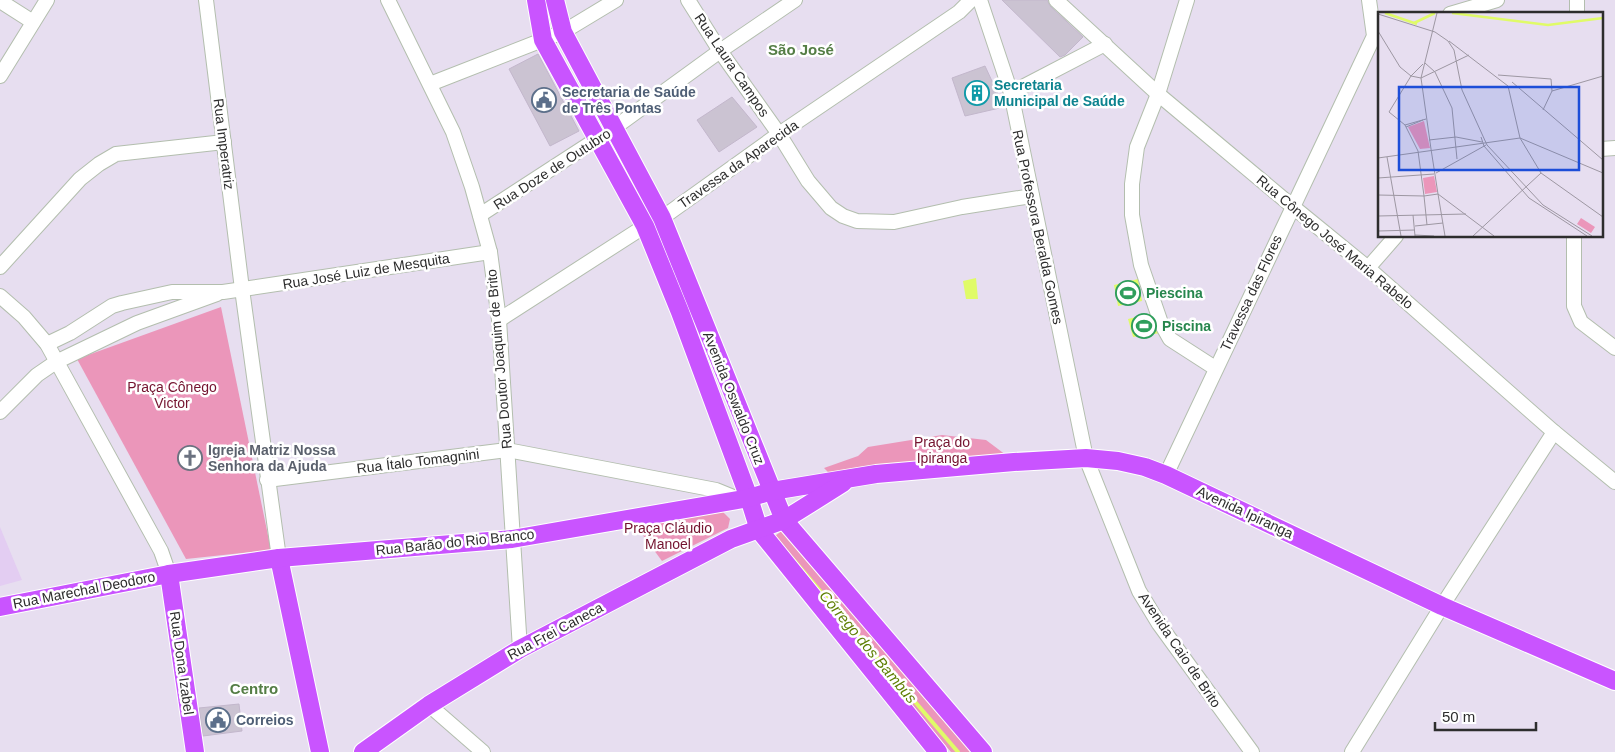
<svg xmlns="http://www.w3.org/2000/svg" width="1615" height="752" font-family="Helvetica,sans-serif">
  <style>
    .education { fill: #e3cdf2 }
    .green { fill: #eb96ba }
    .water { fill: #e0fb68 }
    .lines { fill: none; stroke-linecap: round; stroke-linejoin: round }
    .stream { stroke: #e0fb68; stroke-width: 4 }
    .building { fill: #cbc3d2; stroke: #c3b7cc }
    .minor-casing { stroke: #b3beae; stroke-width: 16 }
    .major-casing { stroke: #fff; stroke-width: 20 }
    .minor { stroke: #fff; stroke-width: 14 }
    .major { stroke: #c954ff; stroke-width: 18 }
    .labels { text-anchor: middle; stroke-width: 5; stroke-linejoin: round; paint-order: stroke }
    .street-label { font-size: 14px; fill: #2d2d2d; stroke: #fff }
    .culture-label { font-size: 14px; font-weight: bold; fill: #0d838f; stroke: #fff; text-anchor: start }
    .service-label { font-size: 14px; font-weight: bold; fill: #4e5e75; stroke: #fff; text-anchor: start }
    .leisure-label { font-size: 14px; font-weight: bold; fill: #27864d; stroke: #fff; text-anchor: start }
    .park-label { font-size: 14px; fill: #74132f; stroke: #fff }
    .worship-label { font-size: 14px; font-weight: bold; fill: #5b616d; stroke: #fff; text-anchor: start }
    .neighbourhood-label { font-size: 15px; font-weight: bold; fill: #547d45; stroke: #fff }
    .water-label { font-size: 15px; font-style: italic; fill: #5f7f05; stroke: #fff }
    .inset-river { fill: none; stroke: #e0fb68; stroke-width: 2.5 }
    .inset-road { fill: none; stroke: #9d97a2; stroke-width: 1 }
    .view { fill: #1d4ed8; fill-opacity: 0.15; stroke: #1d4ed8; stroke-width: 2.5 }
    .inset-edge { fill: none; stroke: #2d2d2d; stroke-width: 2.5 }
  </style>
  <rect width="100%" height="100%" fill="#e7def0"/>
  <!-- education -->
  <polygon class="education" points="0,527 22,580 0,586"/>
  <!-- green -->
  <g class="green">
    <polygon points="221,307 271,550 186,559 77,359"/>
    <polygon points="942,435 986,440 1014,461 845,473 829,473 824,468 858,456 868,447"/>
    <polygon points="719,508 730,519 728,528 662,561 633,522"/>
    <polygon points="784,529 973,752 951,752 770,540"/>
  </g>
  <!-- water -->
  <g class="water">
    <polygon points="976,278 978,299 966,299 963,281"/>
    <polygon points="1138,279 1142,301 1118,306 1114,285"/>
    <polygon points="1153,313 1161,333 1133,337 1128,319"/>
  </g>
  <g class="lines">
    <!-- stream -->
    <polyline class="stream" points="792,558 958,752"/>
  </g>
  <!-- building -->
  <g class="building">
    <polygon points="1002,0 1047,0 1050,6 1083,37 1065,55 1060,57"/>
    <polygon points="538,54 579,131 550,146 509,69"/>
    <polygon points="985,66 1004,107 965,116 952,78"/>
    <polygon points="732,97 757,127 719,152 697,120"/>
    <polygon points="239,704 242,731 203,736 199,708"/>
  </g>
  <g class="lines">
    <defs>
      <g id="minor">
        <polyline points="206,0 242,289 279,558"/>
        <polyline points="388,0 453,132 472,187 490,252 499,320 520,649"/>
        <polyline points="688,0 720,51 779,134 808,181 831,208 843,216 857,221 894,222 962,207 1032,196"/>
        <polyline points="980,0 1011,93 1086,458 1139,591 1159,624 1252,752"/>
        <polyline points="1056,0 1158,94 1292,206 1368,268 1554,432 1615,482"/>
        <polyline points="1187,0 1158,94 1137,147 1132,184 1132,215 1141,265 1161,323 1170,339 1215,368"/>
        <polyline points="0,1 33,22"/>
        <polyline points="1450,14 1497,0"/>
        <polyline points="1577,14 1577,0"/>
        <polyline points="0,76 47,0"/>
        <polyline points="430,84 563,32 616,0"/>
        <polyline points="1011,93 1105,44"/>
        <polyline points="1601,149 1615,148"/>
        <polyline points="480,215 614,128 720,51 795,0"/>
        <polyline points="1574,236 1574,306 1581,322 1615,348"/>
        <polyline points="0,267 80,179 99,164 116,154 224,142"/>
        <polyline points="1368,268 1396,236"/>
        <polyline points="0,296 24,317 47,344 161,551 169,574"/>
        <polyline points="499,320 645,226 662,218 779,134 959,12 971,0"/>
        <polyline points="47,344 70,333 112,306 122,303 172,292 223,292 490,252"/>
        <polyline points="0,412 37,375 56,362 137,323 217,294"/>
        <polyline points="1166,475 1374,36 1369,0"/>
        <polyline points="267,480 507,450 716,490 738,499"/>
        <polyline points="429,705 483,752"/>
        <polyline points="1352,752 1442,606 1554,432"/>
      </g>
      <g id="major">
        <polyline points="536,0 543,40 645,226 680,312 749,498 759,530 938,752"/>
        <polyline points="555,0 563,32 662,218 784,520 983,752"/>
        <polyline points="279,558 320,752"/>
        <polyline points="169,574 195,752"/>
        <polyline points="0,607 169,574 279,558 512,539 749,498 772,491 876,474 1014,462 1086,458 1118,461 1145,467 1166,475 1442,606 1615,681"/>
        <polyline points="363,752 429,705 520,649 731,539 784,520 843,483"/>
      </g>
    </defs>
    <!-- minor casing -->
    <use href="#minor" class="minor-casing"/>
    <!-- major casing -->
    <use href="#major" class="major-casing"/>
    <!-- minor -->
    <use href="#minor" class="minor"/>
    <!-- major -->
    <use href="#major" class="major"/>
  </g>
  <!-- icons -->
  <defs>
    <symbol id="building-ring" viewBox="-11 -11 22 22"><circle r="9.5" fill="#fff" stroke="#0f9aa8" stroke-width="1.5"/><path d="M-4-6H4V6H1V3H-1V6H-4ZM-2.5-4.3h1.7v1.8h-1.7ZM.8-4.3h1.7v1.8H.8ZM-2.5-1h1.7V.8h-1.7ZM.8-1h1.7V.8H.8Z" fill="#0f9aa8"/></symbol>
    <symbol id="civic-ring" viewBox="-11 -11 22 22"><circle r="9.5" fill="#fff" stroke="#5c6f8a" stroke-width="1.5"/><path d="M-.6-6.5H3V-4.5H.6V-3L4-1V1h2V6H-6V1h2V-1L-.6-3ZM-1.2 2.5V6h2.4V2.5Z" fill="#5c6f8a"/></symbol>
    <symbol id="stadium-ring" viewBox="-11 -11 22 22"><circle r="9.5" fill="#fff" stroke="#2e9e5b" stroke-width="1.5"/><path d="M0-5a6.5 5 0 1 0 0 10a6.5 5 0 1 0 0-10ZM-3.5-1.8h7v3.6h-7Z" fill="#2e9e5b"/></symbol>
    <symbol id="church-ring" viewBox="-11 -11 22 22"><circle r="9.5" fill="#fff" stroke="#6b7280" stroke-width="1.5"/><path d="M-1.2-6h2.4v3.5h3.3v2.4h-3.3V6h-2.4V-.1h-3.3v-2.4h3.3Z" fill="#6b7280"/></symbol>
  </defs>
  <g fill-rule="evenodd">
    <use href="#building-ring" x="963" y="79" width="28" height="28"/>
    <use href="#civic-ring" x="530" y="86" width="28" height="28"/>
    <use href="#stadium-ring" x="1114" y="279" width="28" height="28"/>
    <use href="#stadium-ring" x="1130" y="312" width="28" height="28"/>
    <use href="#church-ring" x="176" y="444" width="28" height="28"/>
    <use href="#civic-ring" x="204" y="706" width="28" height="28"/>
  </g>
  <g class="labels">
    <!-- street labels -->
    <g class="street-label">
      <text transform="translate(732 65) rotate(56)" y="5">Rua Laura Campos</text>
      <text transform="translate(224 144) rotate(83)" y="5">Rua Imperatriz</text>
      <text transform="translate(738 164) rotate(-35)" y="5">Travessa da Aparecida</text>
      <text transform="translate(552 169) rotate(-33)" y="5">Rua Doze de Outubro</text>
      <text transform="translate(1038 227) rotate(78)" y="5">Rua Professora Beralda Gomes</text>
      <text transform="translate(1335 242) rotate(40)" y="5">Rua Cônego José Maria Rabelo</text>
      <text transform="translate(366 271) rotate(-9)" y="5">Rua José Luiz de Mesquita</text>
      <text transform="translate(1251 293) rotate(-65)" y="5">Travessa das Flores</text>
      <text transform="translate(499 359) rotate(-95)" y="5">Rua Doutor Joaquim de Brito</text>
      <text transform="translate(734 398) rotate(68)" y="5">Avenida Oswaldo Cruz</text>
      <text transform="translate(418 461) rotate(-7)" y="5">Rua Ítalo Tomagnini</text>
      <text transform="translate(1245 512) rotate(25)" y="5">Avenida Ipiranga</text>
      <text transform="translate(455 542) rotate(-6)" y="5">Rua Barão do Rio Branco</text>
      <text transform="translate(84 590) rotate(-11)" y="5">Rua Marechal Deodoro</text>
      <text transform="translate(555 631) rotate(-28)" y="5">Rua Frei Caneca</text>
      <text transform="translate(1180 650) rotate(56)" y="5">Avenida Caio de Brito</text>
      <text transform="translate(182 663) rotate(82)" y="5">Rua Dona Izabel</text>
    </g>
    <!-- culture labels -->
    <g class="culture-label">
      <text x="994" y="90">Secretaria<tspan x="994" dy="16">Municipal de Saúde</tspan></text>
    </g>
    <!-- service labels -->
    <g class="service-label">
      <text x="562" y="97">Secretaria de Saúde<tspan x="562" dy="16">de Três Pontas</tspan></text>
      <text x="236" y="725">Correios</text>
    </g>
    <!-- leisure labels -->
    <g class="leisure-label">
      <text x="1146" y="298">Piescina</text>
      <text x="1162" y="331">Piscina</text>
    </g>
    <!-- park labels -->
    <g class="park-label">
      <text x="172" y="392">Praça Cônego<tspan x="172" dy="16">Victor</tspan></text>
      <text x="942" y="447">Praça do<tspan x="942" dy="16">Ipiranga</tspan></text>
      <text x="668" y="533">Praça Cláudio<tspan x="668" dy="16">Manoel</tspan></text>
    </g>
    <!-- worship labels -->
    <g class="worship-label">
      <text x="208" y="455">Igreja Matriz Nossa<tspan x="208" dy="16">Senhora da Ajuda</tspan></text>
    </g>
    <!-- neighbourhood labels -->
    <g class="neighbourhood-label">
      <text x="801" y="55">São José</text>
      <text x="254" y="694">Centro</text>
    </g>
    <!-- water labels -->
    <g class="water-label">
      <text transform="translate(868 647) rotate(50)" y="5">Córrego dos Bambús</text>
    </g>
  </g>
  <!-- overview -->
  <g transform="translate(1378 12)">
    <rect width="225" height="225" fill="#e7def0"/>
    <path d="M46,109l6,27 -10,1 -12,-22zM56,164l3,16 -12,2 -2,-16zM203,206l14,9 -4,6 -14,-9z" fill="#eb96ba"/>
    <path class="inset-river" d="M7,1l32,11M74,1l96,12 55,-7M36,11l21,-10"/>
    <path class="inset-road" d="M0,2l57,18 13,9 6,9 8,40 25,55 56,60 49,31M0,19l22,36 11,9M71,29l59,45 12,52 21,35 62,44M47,51l10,9 17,36 5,51M120,63l53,4 1,12 -9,19M33,64l10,2 48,-23M134,70l91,78M174,79l51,-15M27,113l21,-6M28,115l17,-7M103,125l3,9 45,52 58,38M51,128l27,-3 26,5M53,137l-10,-71 16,-65M40,139l-13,-26 -16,-13 22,-36 12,-12M40,139l6,45 14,-2 -7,-45M9,145l14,79M0,146l142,-20 83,35M58,161l50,-28M0,166l56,-4M60,182l56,42M60,182l7,42M0,183l46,1 3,29M35,203l2,21M0,204l88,-2M37,214l28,-3M0,219l37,-1M37,223l19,1M95,224l68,-63"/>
    <path class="view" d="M21,75h180v83h-180z"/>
    <rect width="225" height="225" class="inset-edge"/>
  </g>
  <!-- scale -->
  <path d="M1435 722v8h101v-8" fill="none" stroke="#2d2d2d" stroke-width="2.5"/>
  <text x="1442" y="722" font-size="15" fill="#2d2d2d" stroke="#ffffff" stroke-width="4" paint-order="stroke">50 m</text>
</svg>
